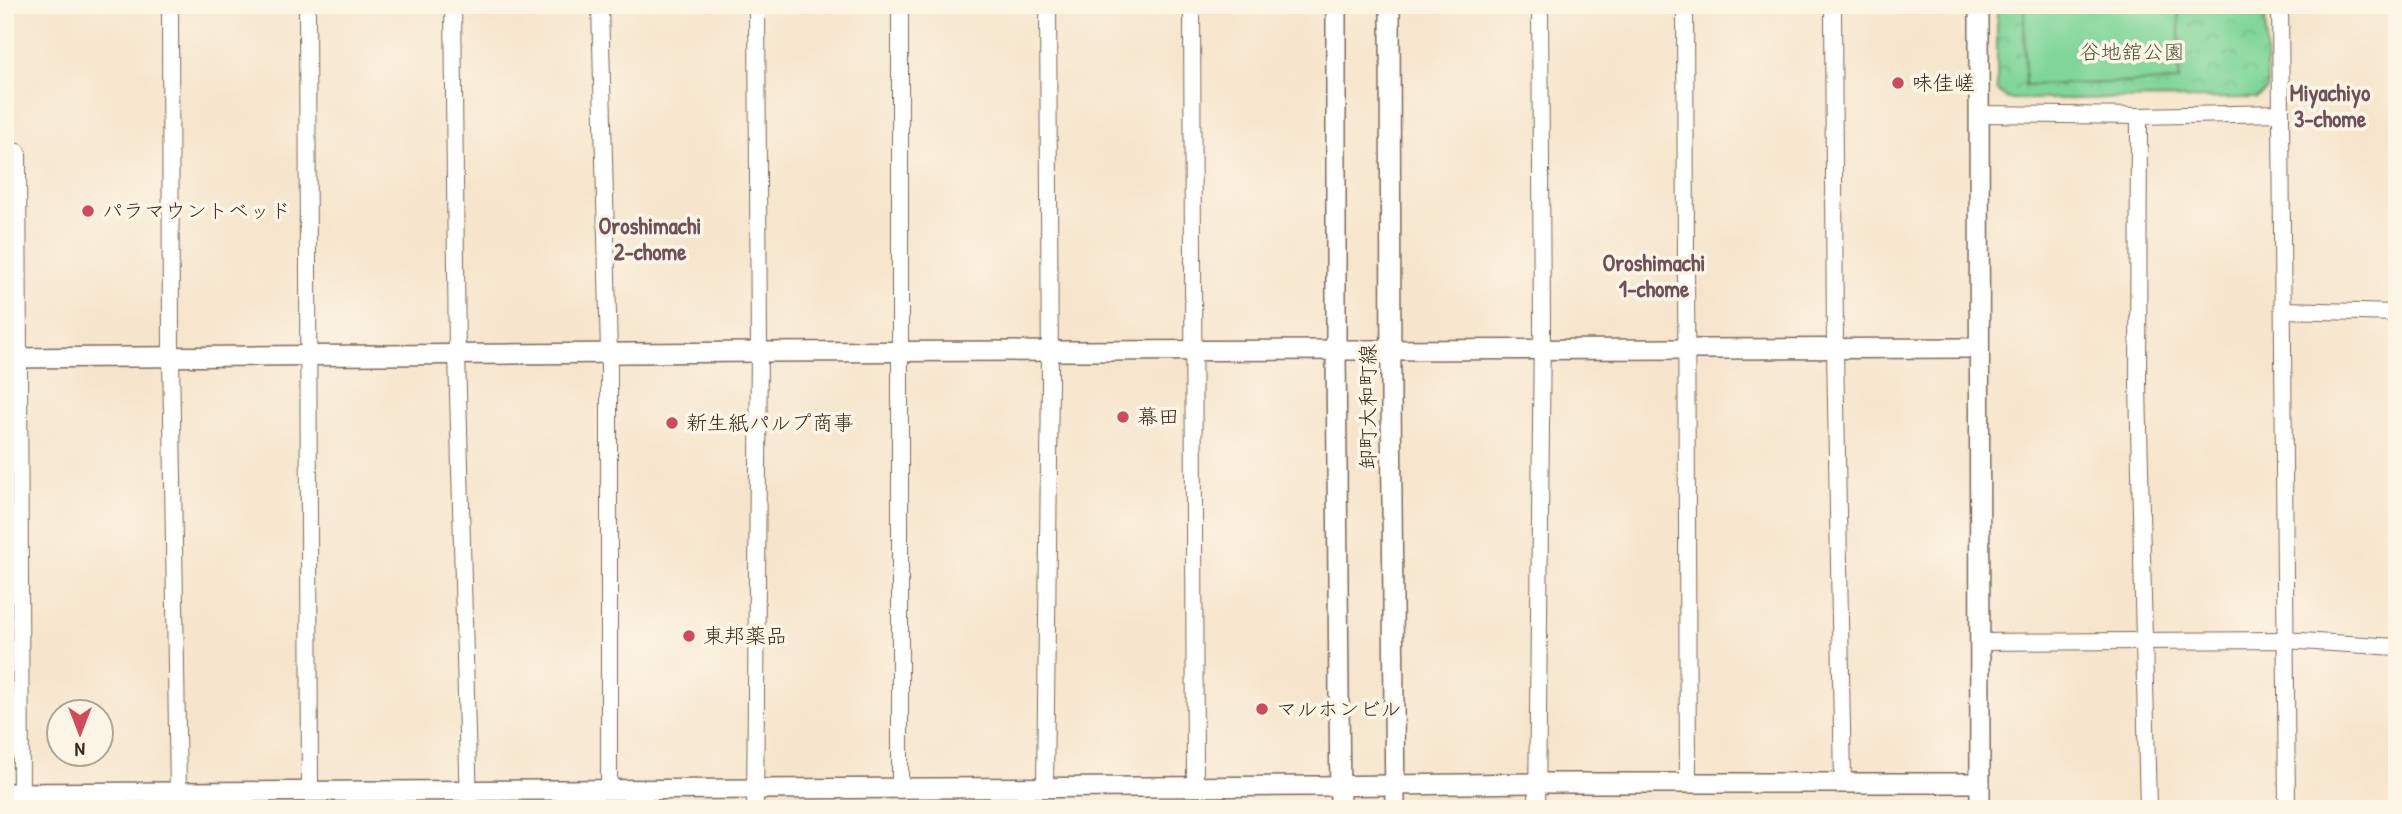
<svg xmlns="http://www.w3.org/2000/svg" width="2402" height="814" font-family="'Patrick Hand','Klee One',sans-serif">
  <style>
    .park { fill: url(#park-crowns); stroke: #5e805c; stroke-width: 2 }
    .garden { fill: #80d69a; stroke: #5e805c; stroke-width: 2 }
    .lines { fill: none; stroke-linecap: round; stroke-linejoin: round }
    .minor-casing { stroke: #7c6b5b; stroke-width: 18 }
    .tertiary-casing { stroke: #7c6b5b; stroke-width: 22 }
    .minor { stroke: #fff; stroke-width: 16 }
    .tertiary { stroke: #fff; stroke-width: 19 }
    .poi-dot { fill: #d1495b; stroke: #fcf5e5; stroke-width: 2.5 }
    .labels { text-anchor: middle; stroke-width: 7; stroke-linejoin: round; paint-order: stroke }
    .park-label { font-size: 21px; fill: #4c553d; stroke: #fcf5e5 }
    .poi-label { font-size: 21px; fill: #3b2a1e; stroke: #fcf5e5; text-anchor: start }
    .street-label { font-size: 21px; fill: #3b2a1e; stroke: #fcf5e5 }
    .neighbourhood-label { font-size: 23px; font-weight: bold; fill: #70505b; stroke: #fcf5e5 }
  </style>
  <defs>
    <pattern id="park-crowns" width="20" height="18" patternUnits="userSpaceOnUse" patternTransform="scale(1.75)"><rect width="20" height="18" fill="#80d69a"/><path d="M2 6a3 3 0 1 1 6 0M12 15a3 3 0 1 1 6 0" fill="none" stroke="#70b884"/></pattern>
  </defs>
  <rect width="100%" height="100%" fill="#fcf5e5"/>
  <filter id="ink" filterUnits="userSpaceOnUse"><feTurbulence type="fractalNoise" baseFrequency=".0143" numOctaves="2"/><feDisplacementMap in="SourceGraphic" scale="14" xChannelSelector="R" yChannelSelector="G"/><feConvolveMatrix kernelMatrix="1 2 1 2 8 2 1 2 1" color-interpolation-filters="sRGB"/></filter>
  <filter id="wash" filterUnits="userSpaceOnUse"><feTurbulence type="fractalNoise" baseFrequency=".00686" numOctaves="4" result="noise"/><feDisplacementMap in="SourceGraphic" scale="28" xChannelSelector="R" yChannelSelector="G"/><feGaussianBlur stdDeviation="1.57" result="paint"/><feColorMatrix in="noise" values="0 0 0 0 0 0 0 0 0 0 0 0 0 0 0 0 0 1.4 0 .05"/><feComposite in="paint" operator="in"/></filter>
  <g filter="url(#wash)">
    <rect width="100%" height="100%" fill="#f6e5cc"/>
    <!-- park -->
    <polygon class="park" points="1997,5 2265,5 2267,89 2256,98 2008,99 1997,90"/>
    <!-- garden -->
    <polygon class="garden" points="2024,5 2179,5 2179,81 2025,85"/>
  </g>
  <g filter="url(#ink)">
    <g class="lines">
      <defs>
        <g id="minor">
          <polyline points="170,5 171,356 178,792"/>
          <polyline points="307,5 310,791"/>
          <polyline points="453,5 457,354 469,809"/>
          <polyline points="600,5 609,353 609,791"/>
          <polyline points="900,5 900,787"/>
          <polyline points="1192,5 1195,786"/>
          <polyline points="1685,5 1688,784"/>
          <polyline points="1833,5 1835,349 1843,783"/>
          <polyline points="2280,5 2287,809"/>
          <polyline points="1980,114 2139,116 2281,113"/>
          <polyline points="2139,116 2138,385 2148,809"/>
          <polyline points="5,152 18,152 21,793"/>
          <polyline points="2283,310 2397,313"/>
          <polyline points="1980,642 2284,640 2397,647"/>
          <polyline points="1045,786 1050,382 1048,5"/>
          <polyline points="202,792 202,809"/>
          <polyline points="755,809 759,352 757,5"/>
          <polyline points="1537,809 1542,328 1540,5"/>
        </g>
        <g id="tertiary">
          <polyline points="1336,5 1336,351 1340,809"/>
          <polyline points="1390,5 1391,398 1395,809"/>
          <polyline points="1979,5 1980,809"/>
          <polyline points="5,358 759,352 1979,348"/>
          <polyline points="5,793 1319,786 1537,783 1980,783"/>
        </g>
      </defs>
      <!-- minor casing -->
      <use href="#minor" class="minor-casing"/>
      <!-- tertiary casing -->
      <use href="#tertiary" class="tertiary-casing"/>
      <!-- minor -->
      <use href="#minor" class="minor"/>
      <!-- tertiary -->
      <use href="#tertiary" class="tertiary"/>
    </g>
  </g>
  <!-- markers -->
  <g class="poi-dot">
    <circle cx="1898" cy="83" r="7"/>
    <circle cx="88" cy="211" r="7"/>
    <circle cx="1123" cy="417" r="7"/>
    <circle cx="672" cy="423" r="7"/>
    <circle cx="689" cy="636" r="7"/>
    <circle cx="1262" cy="709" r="7"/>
  </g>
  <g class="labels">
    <!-- park labels -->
    <g class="park-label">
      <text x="2132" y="59">谷地舘公園</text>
    </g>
    <!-- poi labels -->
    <g class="poi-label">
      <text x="1912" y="90">味佳嵯</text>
      <text x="102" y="218">パラマウントベッド</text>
      <text x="1137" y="424">幕田</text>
      <text x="686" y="430">新生紙パルプ商事</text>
      <text x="703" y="643">東邦薬品</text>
      <text x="1276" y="716">マルホンビル</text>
    </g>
    <!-- street labels -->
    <g class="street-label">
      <text transform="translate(1368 407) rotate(-90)" y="7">卸町大和町線</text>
    </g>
    <!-- neighbourhood labels -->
    <g class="neighbourhood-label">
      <text x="2330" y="101">Miyachiyo<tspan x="2330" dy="26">3-chome</tspan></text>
      <text x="650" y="234">Oroshimachi<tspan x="650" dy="26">2-chome</tspan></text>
      <text x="1654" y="271">Oroshimachi<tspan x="1654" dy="26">1-chome</tspan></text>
    </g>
  </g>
  <!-- margin -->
  <rect width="2402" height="814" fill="none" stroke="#fcf5e5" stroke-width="28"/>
  <!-- north arrow -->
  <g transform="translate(80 733) rotate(180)"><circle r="33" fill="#fcf5e5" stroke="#afa495" stroke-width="2"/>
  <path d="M0-5L12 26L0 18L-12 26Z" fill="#d1495b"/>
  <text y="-10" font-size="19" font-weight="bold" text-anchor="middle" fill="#3b2a1e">N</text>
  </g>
</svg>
